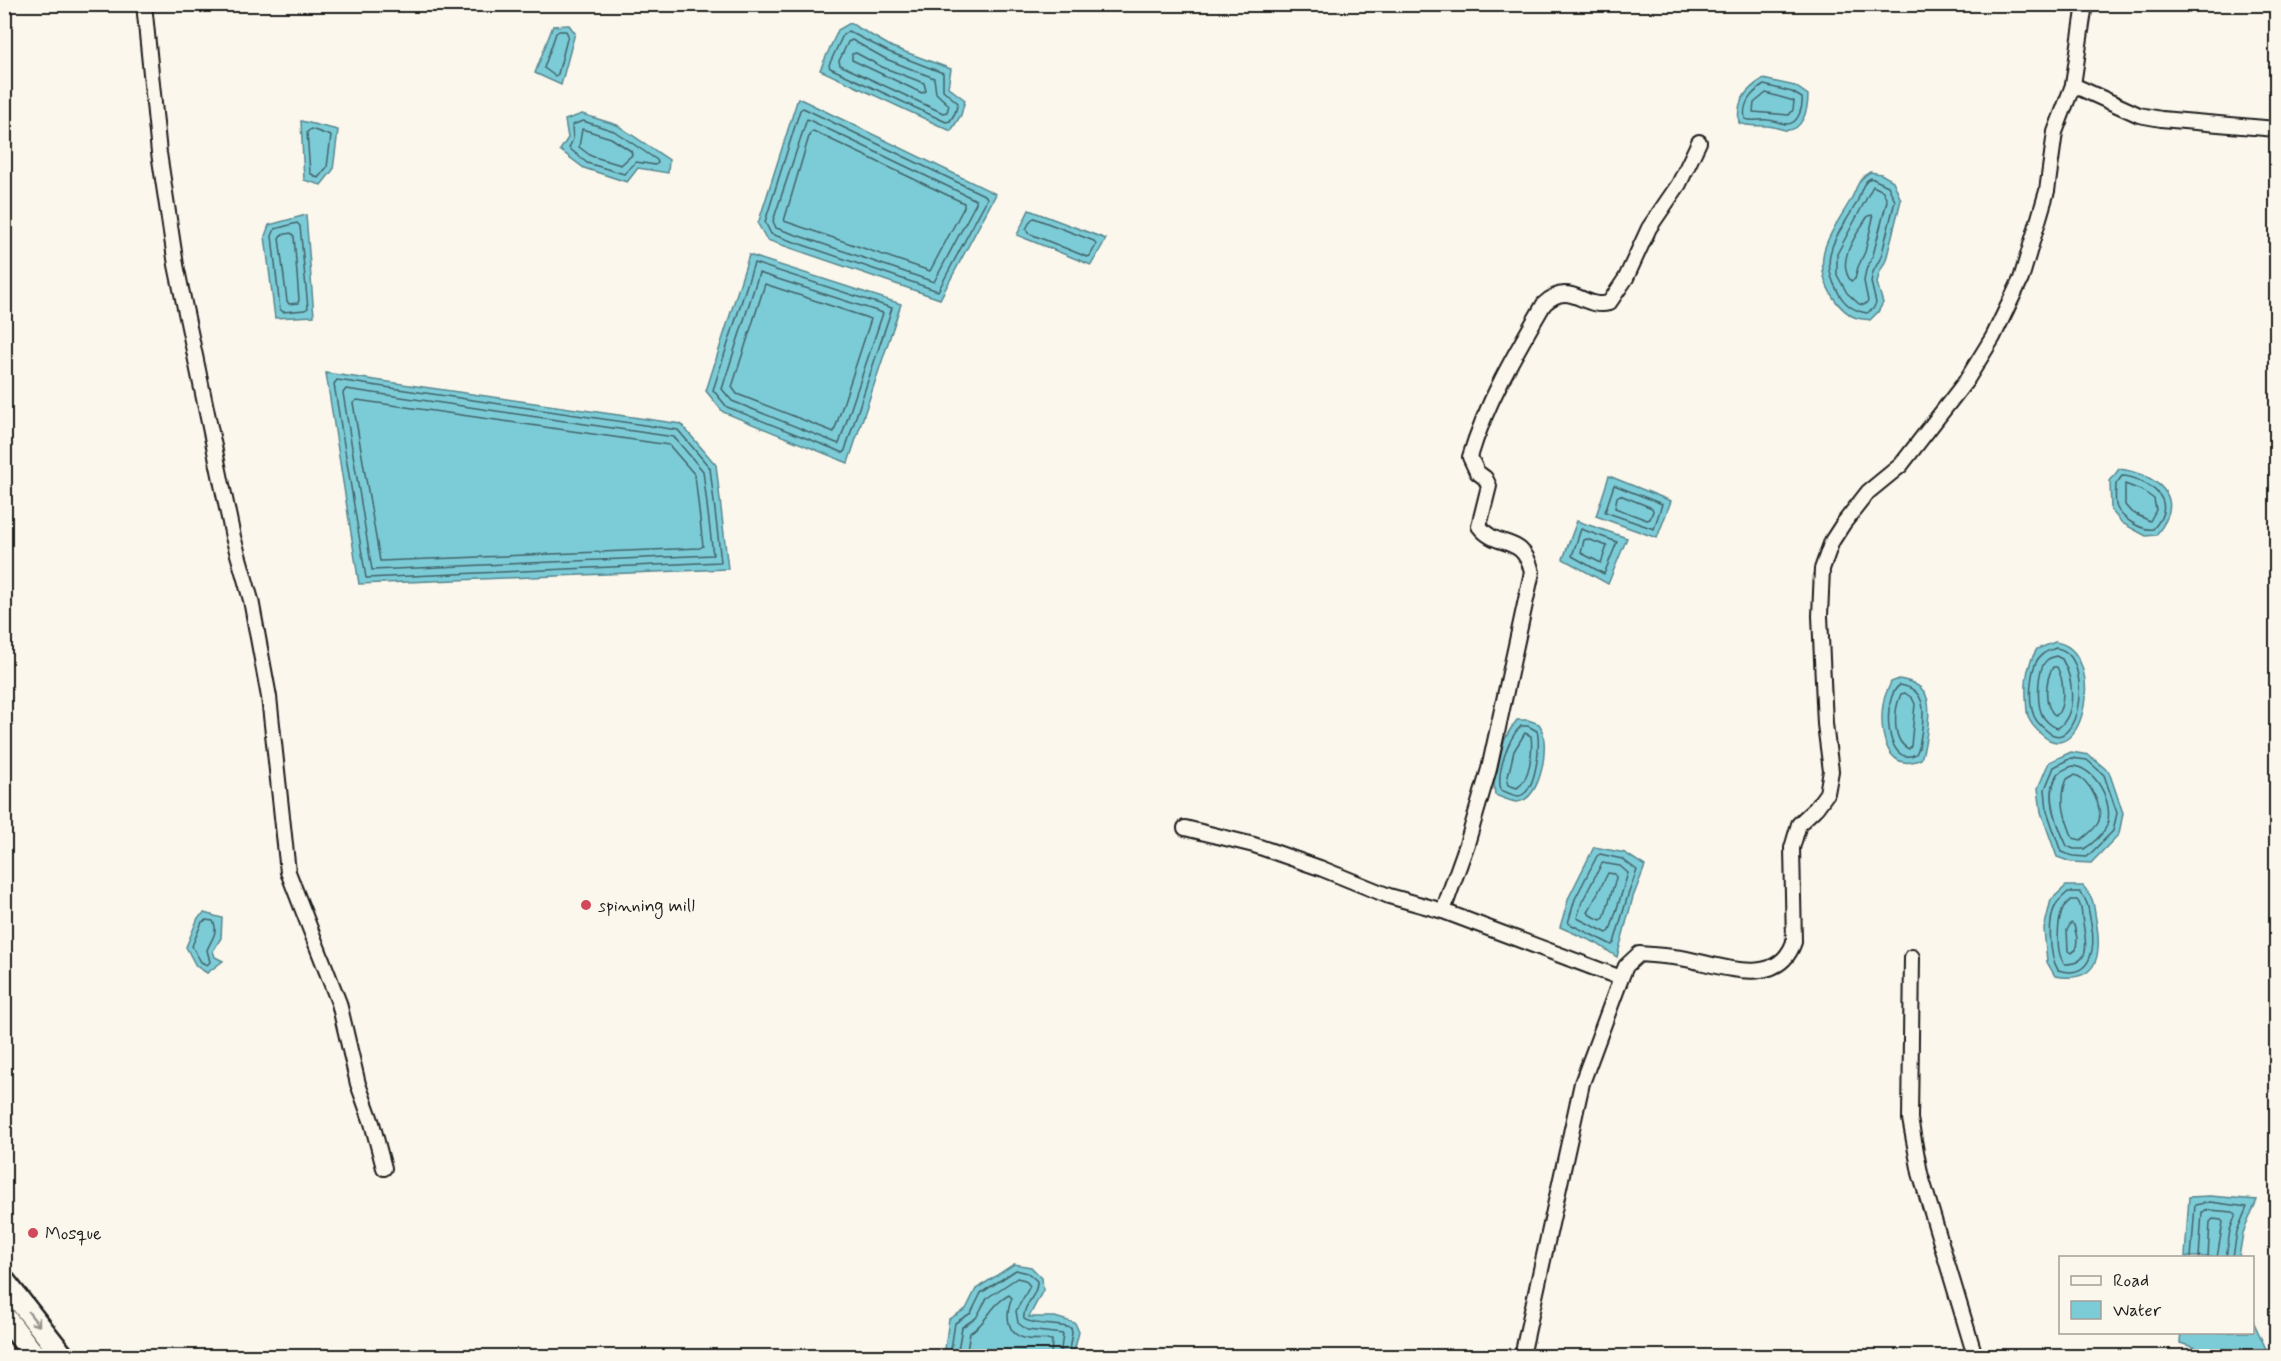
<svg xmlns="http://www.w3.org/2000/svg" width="2281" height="1361" font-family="Mynerve,sans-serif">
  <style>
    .water { fill: #7cccd8; stroke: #56868d; stroke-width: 1.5 }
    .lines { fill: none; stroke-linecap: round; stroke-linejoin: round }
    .shore { stroke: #426267; stroke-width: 1.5 }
    .minor-casing { stroke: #1c1c1c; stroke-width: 18 }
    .highway-casing { stroke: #1c1c1c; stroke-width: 26 }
    .minor { stroke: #fbf7ec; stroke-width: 14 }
    .highway { stroke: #fbf7ec; stroke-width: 21 }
    .oneway { stroke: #97948e }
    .poi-dot { fill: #d1495b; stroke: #fbf7ec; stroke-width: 2 }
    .labels { text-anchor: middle; stroke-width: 4.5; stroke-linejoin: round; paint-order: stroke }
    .poi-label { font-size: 18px; fill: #1c1c1c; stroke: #fbf7ec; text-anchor: start }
  </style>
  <rect width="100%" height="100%" fill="#fbf7ec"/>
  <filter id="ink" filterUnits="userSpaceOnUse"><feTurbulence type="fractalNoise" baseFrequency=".0167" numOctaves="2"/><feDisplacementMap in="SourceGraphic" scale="12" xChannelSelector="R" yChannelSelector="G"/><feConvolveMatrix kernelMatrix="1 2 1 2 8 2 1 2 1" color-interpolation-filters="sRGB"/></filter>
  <g filter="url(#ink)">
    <!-- water -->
    <g class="water">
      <polygon points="850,23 892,47 951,69 948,87 965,100 961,115 951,131 820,70 838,30"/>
      <polygon points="569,25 575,33 561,85 535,73 553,26"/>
      <path d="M1763,79l32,7 13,9c0,14 -5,37 -23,35 -6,-1 -12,-4 -19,-4 -10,-1 -17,1 -27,-3 -3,-21 6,-33 24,-44z"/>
      <polygon points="798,98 996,194 940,299 767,240 758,224"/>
      <polygon points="582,114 617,125 669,160 668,173 638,168 627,182 584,168 560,150 568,138 565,120"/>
      <polygon points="301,121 338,130 333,170 321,185 304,180"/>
      <path d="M1870,172l11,2 12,7 8,19 -15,60 -7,14 -2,9 6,20 -5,9 -8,8c-6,-1 -13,-1 -18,-4 -21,-13 -34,-41 -28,-65 4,-17 17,-34 26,-50 7,-12 7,-22 20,-29z"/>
      <polygon points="1029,210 1106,239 1091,265 1017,235"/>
      <polygon points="306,215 314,316 275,318 265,236 269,225"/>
      <polygon points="749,255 901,304 848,463 723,412 706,391"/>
      <polygon points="326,373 681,424 716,465 728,569 359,584"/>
      <path d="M2119,469c10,1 19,4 28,8 29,15 28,35 9,58l-10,1 -24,-13 -11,-13 -1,-29z"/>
      <polygon points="1609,476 1671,501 1657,538 1596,516"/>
      <polygon points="1577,521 1627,538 1608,584 1563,559"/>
      <path d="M2055,642c53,7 29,132 -14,92 -7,-7 -13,-13 -14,-23 -2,-23 -3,-41 10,-62z"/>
      <path d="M1899,679c29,5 32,20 29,46 -2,12 -3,23 -7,34 -37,17 -43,-34 -37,-59 1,-6 5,-12 7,-18z"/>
      <path d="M1517,720h11l11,4c12,15 3,77 -22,78 -6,0 -16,-5 -22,-7 -4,-26 6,-55 22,-75z"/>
      <polygon points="2071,752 2089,755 2109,772 2123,813 2119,834 2091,863 2071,862 2057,857 2041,812 2038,788 2049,762"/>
      <polygon points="1594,847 1625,853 1645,866 1633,897 1617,957 1596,943 1560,927 1569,897"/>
      <path d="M2066,886h17c12,14 10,17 13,34 6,34 3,64 -41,56l-8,-14 -3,-33 7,-29z"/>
      <polygon points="204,913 222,918 221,938 213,951 215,957 223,961 207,973 196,966 186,947 198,918"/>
      <polygon points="2210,1196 2257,1200 2243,1233 2239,1257 2185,1257 2189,1197"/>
      <polygon points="1014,1264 1031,1267 1042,1278 1043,1290 1029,1317 1055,1317 1075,1323 1079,1332 1073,1356 944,1356 949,1319 966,1309 976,1289"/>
      <path d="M2253,1321l15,32c-30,8 -59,-1 -88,-10l1,-10 71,-1z"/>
    </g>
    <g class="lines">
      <!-- shore -->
      <g class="shore">
        <polygon points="559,31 566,31 568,35 558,74 555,76 544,68 556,33"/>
        <polygon points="848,31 889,52 943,73 943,90 958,103 955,113 950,121 946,122 830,68 829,65 843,35"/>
        <polygon points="852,40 886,59 934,78 936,93 949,105 947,112 943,113 840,65 839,61 848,42"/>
        <polygon points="856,53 882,67 924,83 926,91 922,93 852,60 852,54"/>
        <path d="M1764,85l28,7 10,6c1,8 -3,26 -15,26 -6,0 -13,-4 -19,-4 -8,-1 -16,2 -23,-1 -3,-16 6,-26 19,-34z"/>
        <polygon points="1766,93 1794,101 1793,110 1789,115 1753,112 1754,103"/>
        <polygon points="803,108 986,196 987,199 938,291 771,234 765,222 800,110"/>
        <polygon points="807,119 976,200 976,203 934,282 776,228 773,221"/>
        <polygon points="583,121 614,131 657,160 658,163 655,165 636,162 624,174 587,163 569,148 573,139 572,125"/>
        <polygon points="311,129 331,136 327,167 318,178 310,173 307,132"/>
        <polygon points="582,129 611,138 631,151 632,155 621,165 591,156 579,147"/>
        <polygon points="813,131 964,203 964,207 930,271 784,221 810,133"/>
        <path d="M1871,178l17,8 7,15 -14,56 -8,15 -2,10 5,21 -3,6 -6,4c-13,-2 -23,-9 -29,-21 -22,-38 2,-58 19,-90 4,-9 5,-20 14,-24z"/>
        <polygon points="1873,186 1883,191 1887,201 1873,255 1866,270 1864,281 1868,301 1864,305 1859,304 1847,293 1837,275 1837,254"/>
        <path d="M1872,215l1,3 -8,34 -7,15 -3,12 -4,2c-16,-20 6,-47 17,-65z"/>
        <polygon points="1034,218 1094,241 1096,245 1090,256 1087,257 1028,233 1026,229 1031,220"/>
        <polygon points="297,223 300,226 308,308 305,310 283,312 280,309 272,236 275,229"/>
        <polygon points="291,233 294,236 299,300 298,303 289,304 287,301 279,238 281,235"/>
        <polygon points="754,263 892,308 844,453 727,407 713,390"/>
        <polygon points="759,273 883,313 839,444 732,401 722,389"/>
        <polygon points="765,284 871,319 834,432 737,394 732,387"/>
        <polygon points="337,380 678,430 710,468 721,562 366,578 334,384"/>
        <polygon points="346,389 674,437 703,471 713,555 372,570 343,393"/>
        <polygon points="357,400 669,445 695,475 703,546 700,548 380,561 353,403"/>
        <path d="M2122,476c7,0 12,2 18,5 24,11 32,27 13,48 -12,2 -31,-11 -36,-21 -3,-7 -1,-17 -1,-24z"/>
        <polygon points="2125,484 2143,491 2154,499 2156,510 2150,521 2131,512 2125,505"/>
        <polygon points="1614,485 1662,504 1654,529 1605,512"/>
        <polygon points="1620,495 1652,508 1653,511 1650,519 1647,520 1615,508 1617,497"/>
        <polygon points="1581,529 1617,542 1604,574 1572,556"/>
        <polygon points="1587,539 1607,546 1601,563 1581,553 1584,540"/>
        <path d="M2056,648c40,5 23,113 -10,82 -5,-4 -10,-9 -12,-14 -6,-14 -5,-53 9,-62 3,-3 9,-4 13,-6z"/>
        <path d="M2056,656l6,3c11,19 16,54 -4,69 -6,-1 -15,-9 -17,-16 -4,-11 -4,-44 6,-52 2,-2 6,-3 9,-4z"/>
        <path d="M2053,667h4c7,13 9,39 -1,49 -13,-9 -11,-36 -3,-49z"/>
        <path d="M1900,685c33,5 22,40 19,63l-3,6c-31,16 -35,-58 -16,-69z"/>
        <path d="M1905,693l7,5 3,6 -4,42 -2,3c-18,-8 -15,-40 -8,-55z"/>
        <path d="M1521,726h7l9,5c4,13 -1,62 -18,65 -6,0 -13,-4 -18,-6 -5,-16 7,-52 20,-64z"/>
        <path d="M1525,733l6,3c2,15 -1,44 -14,52l-9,-3 -1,-4 7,-30z"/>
        <polygon points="2071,758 2087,760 2104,775 2117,813 2113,831 2087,857 2073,856 2061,852 2047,811 2045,789 2054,767"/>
        <path d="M2072,766c24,1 42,37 35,59 -3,9 -15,19 -23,24h-10l-7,-3c-9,-19 -24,-54 -8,-73 3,-3 9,-5 13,-7z"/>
        <path d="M2074,775c15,2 31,35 24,48 -3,6 -12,13 -17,17l-8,-2c-8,-19 -15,-39 -6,-59z"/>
        <polygon points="1600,854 1622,859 1637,870 1628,895 1614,943 1612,945 1568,923 1575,899 1597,856"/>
        <polygon points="1602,863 1620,866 1628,873 1610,931 1607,933 1577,918 1582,902"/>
        <polygon points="1608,873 1615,874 1616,878 1604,918 1601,920 1590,915 1588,912"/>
        <path d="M2068,892h12c9,10 8,18 11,31 5,24 1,57 -33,47 -9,-15 -11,-52 -1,-67 3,-4 8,-8 11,-11z"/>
        <path d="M2071,900h6c6,6 4,15 6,23 3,19 9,41 -18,41 -10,-9 -8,-45 -1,-57 0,-1 6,-7 7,-7z"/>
        <path d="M206,920l7,1c6,11 -2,19 -6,29l3,12 -3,3 -6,-3 -9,-16 10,-24z"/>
        <polygon points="2071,923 2074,925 2077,938 2076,950 2071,953 2068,951 2067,930"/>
        <polyline points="2191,1258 2195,1205 2210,1202 2247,1207 2237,1231 2233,1258"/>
        <polyline points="2199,1258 2202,1212 2209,1210 2233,1212 2236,1214 2230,1230 2226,1258"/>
        <polyline points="2208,1258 2210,1222 2213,1219 2221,1220 2223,1222 2217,1258"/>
        <path d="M950,1356l5,-33 16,-10 10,-20 35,-23 12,3 9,8c1,15 -15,24 -13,38 7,6 34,5 47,9l1,5 -4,23"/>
        <polyline points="957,1356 962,1327 976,1318 987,1298 1017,1278 1025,1280 1030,1286 1016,1311 1018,1323 1027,1330 1063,1334 1060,1356"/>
        <path d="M966,1356l4,-23c18,-11 20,-28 39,-38l3,3c-7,17 -6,38 16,41 8,1 16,0 24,1l-1,16"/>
      </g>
      <defs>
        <g id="minor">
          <polyline points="144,4 159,153 176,265 233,537 251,600 269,697 288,872 339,1003 358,1084 372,1123 384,1168"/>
          <polyline points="2073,85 2139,115 2161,119 2276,129"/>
          <polyline points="1185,828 1254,845 1320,868 1389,896 1443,911"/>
          <polyline points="1912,957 1910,1119 1920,1173 1975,1356"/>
          <path d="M1621,978l-178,-67 24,-67 22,-75 43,-197c-10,-40 -34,-21 -53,-46l10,-40 -4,-8 -8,-6 -7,-15c16,-54 46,-105 74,-153 27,-25 39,6 65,-1l17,-25 23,-50 30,-44 20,-42"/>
          <path d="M1522,1356l60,-273 39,-105 5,-12 13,-12c14,1 28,2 42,4 37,6 96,33 113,-16l-2,-94 7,-24 17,-16 11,-15 4,-22 -6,-47 -5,-108 2,-47 10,-28 11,-17 25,-32 33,-27 65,-84 27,-44 28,-58 26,-88 8,-59 18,-47 12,-81"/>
        </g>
        <g id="highway">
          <polyline points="4,1281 63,1356"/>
          <polyline points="4,1316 35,1356"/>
        </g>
      </defs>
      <!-- minor casing -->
      <use href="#minor" class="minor-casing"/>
      <!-- highway casing -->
      <use href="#highway" class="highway-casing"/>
      <!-- minor -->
      <use href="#minor" class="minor"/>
      <!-- highway -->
      <use href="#highway" class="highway"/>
    </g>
    <!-- one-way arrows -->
    <defs><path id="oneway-shaft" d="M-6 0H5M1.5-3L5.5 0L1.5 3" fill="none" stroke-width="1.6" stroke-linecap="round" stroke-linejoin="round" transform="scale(1.5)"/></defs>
    <use class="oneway" href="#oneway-shaft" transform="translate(34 1319) rotate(52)"/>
  </g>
  <!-- markers -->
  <g class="poi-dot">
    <circle cx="586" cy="905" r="6"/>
    <circle cx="33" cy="1233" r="6"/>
  </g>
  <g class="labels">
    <!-- poi labels -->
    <g class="poi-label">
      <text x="598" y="911">spinning mill</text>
      <text x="45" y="1239">Mosque</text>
    </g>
  </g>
  <!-- margin -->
  <rect width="2281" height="1361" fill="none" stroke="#fbf7ec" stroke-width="24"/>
  <rect x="12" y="12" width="2257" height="1337" fill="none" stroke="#1c1c1c" stroke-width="2" filter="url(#ink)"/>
  <!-- legend -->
  <rect x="2059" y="1256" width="195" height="78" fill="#fbf7ec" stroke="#a29f99" stroke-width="1.5"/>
  <rect x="2071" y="1276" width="30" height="9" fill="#fbf7ec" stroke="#a29f99" stroke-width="1.5"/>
  <text x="2113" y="1286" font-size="18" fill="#1c1c1c">Road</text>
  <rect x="2071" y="1301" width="30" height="18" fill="#7cccd8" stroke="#a29f99" stroke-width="1.5"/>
  <text x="2113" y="1316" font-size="18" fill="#1c1c1c">Water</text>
</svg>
